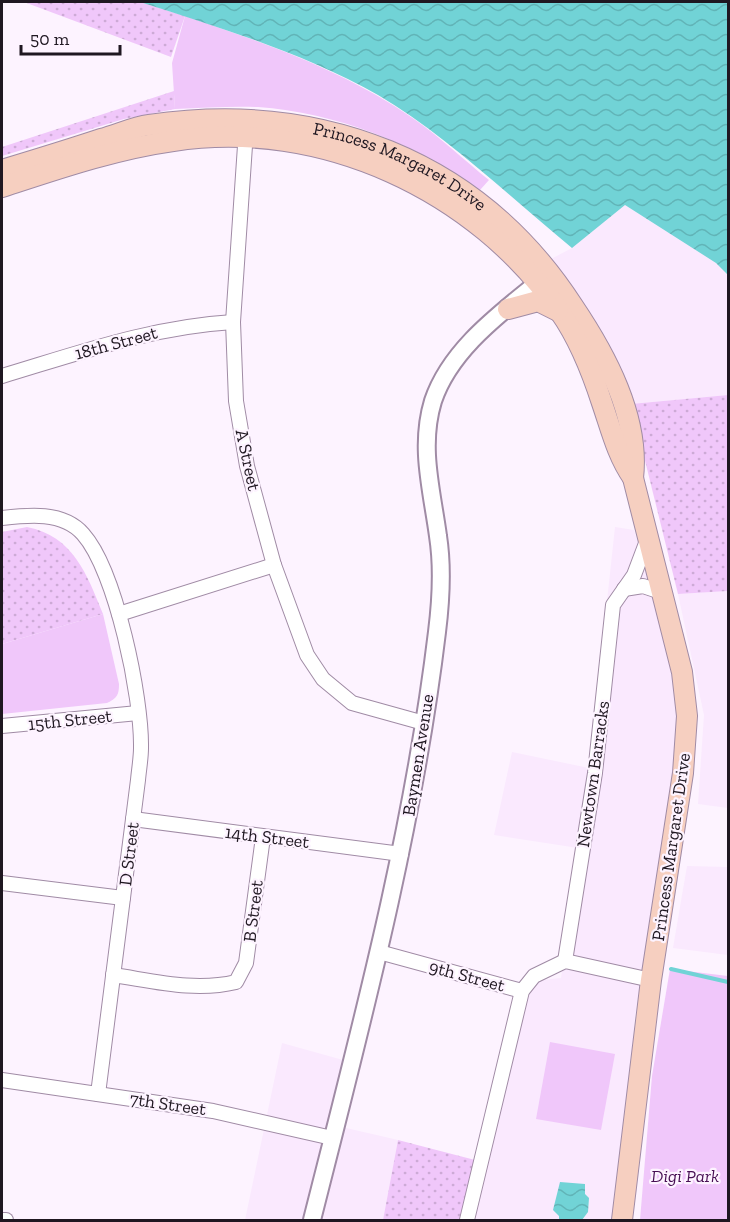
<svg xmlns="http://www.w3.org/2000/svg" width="730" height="1222" font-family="'Zilla Slab',serif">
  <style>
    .built { fill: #fae9fe }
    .grass { fill: url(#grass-dots) }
    .park { fill: #f0c7fa }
    .water { fill: url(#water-waves) }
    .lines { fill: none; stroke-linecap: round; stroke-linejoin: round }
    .stream { stroke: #71d3d6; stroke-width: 4 }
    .minor-casing { stroke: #a08ba5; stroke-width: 16 }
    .tertiary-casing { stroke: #a08ba5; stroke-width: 20 }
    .secondary-casing { stroke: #a08ba5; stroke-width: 22 }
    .minor { stroke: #fff; stroke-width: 14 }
    .tertiary { stroke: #fff; stroke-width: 16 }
    .secondary { stroke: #f6cfc0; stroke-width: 20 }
    .labels { text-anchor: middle; stroke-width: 4.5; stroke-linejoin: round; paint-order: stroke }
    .street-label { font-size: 18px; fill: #1f1721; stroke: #fdf3ff }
    .park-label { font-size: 18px; font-style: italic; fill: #481054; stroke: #fdf3ff }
  </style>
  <defs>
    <pattern id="grass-dots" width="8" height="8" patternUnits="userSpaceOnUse" patternTransform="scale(1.5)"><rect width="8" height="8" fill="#f0c7fa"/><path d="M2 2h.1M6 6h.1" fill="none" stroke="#cdaad6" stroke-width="1.8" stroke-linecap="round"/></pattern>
    <pattern id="water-waves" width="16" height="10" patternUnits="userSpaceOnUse" patternTransform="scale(1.5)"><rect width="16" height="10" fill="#71d3d6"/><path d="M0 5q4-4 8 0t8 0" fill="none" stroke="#61b4b7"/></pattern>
  </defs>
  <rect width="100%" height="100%" fill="#fdf3ff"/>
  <!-- built -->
  <g class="built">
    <polygon points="625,205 716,263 728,275 728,395 631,404 608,349 583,303 551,259 572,248"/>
    <polygon points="615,527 634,530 645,564 677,682 681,744 635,1016 617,1220 460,1220 520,982 561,978 578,848 494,835 512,752 589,768"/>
    <polygon points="728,591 728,808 698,804 704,715 678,594"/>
    <polygon points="687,866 728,867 728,955 673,948"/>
    <polygon points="282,1043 361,1065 342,1127 398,1140 383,1220 245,1220"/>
  </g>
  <!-- grass -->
  <g class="grass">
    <polygon points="24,2 140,2 185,16 171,57"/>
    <polygon points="174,91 175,109 124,119 2,156 2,147"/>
    <polygon points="728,395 728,591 678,594 631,404"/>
    <path d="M27,527c46,9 60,47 76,87l-101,30v-112z"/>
    <polygon points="398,1140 475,1160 460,1220 383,1220"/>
  </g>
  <!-- park -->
  <g class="park">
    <path d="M185,16c80,27 160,55 229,103 26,18 50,41 75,61l-9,10c-61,-45 -146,-78 -222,-83 -28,-1 -55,1 -83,2l-3,-46z"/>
    <path d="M103,614l16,70c0,11 -2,14 -12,19l-105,11v-70z"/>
    <polygon points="670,969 728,976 728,1220 640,1220 652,1076"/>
    <polygon points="550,1042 615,1054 601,1130 536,1119"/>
  </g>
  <!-- water -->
  <g class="water">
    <path d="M140,2h588v273l-12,-12 -91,-58 -53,43c-61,-50 -126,-113 -194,-153 -75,-42 -157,-67 -238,-93z"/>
    <polygon points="560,1182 585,1184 585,1194 589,1198 588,1212 582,1220 559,1220 559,1216 553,1210"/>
  </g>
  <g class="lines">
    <!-- stream -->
    <polyline class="stream" points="671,969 728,982"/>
    <defs>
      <g id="minor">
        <polyline points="246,131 233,322 236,401 247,466 274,565 307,655 323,679 352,703 424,723"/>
        <path d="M2,376c77,-23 149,-49 231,-54"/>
        <path d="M2,518c26,-3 61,-7 81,16 33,37 59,164 58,214 0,10 -2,21 -3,32l-40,314"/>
        <polyline points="624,589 643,586 661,592"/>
        <polyline points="119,614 274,565"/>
        <polyline points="2,726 138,713"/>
        <polyline points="133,819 401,854"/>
        <polyline points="2,883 123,898"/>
        <polyline points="379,952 522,991"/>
        <polyline points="565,961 595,773 613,605 634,575 648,538"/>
        <path d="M113,975c41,6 82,17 123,7l10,-19 17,-126"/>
        <polyline points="2,1080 213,1111 332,1138"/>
        <polyline points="2,1220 6,1220"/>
        <polyline points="467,1220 522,991 534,976 565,961 651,980"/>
      </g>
      <path id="tertiary" d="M312,1220c49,-194 101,-388 125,-588 4,-32 6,-64 1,-96 -6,-45 -19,-89 -5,-135 18,-54 72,-91 114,-126"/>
      <g id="secondary">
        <path id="s1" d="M2,170c33,-10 66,-20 99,-31 16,-4 32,-12 48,-14 170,-25 329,34 424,181 33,49 67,112 60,172"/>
        <path d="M2,187c55,-18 113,-38 171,-46 148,-23 303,49 387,171 19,27 32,60 42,91 9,26 15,52 31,75l49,194 5,44 -4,57 -32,207 -29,240"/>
        <polyline points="508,309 538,301 558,311"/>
      </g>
    </defs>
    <!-- minor casing -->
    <use href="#minor" class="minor-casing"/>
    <!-- tertiary casing -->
    <use href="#tertiary" class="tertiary-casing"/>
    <!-- secondary casing -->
    <use href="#secondary" class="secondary-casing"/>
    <!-- minor -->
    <use href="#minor" class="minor"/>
    <!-- tertiary -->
    <use href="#tertiary" class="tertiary"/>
    <!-- secondary -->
    <use href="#secondary" class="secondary"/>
  </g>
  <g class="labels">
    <!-- street labels -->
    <g class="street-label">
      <text dy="6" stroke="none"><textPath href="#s1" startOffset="414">Princess Margaret Drive</textPath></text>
      <text transform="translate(116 343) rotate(-15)" y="6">18th Street</text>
      <text transform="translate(248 460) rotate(78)" y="6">A Street</text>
      <text transform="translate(70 720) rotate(-6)" y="6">15th Street</text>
      <text transform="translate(418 755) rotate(-81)" y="6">Baymen Avenue</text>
      <text transform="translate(593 774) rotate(-82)" y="6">Newtown Barracks</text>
      <text transform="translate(267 837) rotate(7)" y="6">14th Street</text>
      <text transform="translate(671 847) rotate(-82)" y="6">Princess Margaret Drive</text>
      <text transform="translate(129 854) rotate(-83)" y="6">D Street</text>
      <text transform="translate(253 911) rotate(-83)" y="6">B Street</text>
      <text transform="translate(467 976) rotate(15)" y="6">9th Street</text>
      <text transform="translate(168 1104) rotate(8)" y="6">7th Street</text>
    </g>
    <!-- park labels -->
    <g class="park-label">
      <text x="685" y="1182">Digi Park</text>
    </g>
  </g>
  <!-- border -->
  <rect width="730" height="1222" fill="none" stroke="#1f1721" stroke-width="6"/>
  <!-- scale -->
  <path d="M21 45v9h99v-9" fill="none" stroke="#1f1721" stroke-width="3"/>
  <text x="30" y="45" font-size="18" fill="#1f1721" stroke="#fdf3ff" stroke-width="4.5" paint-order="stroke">50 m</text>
</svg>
